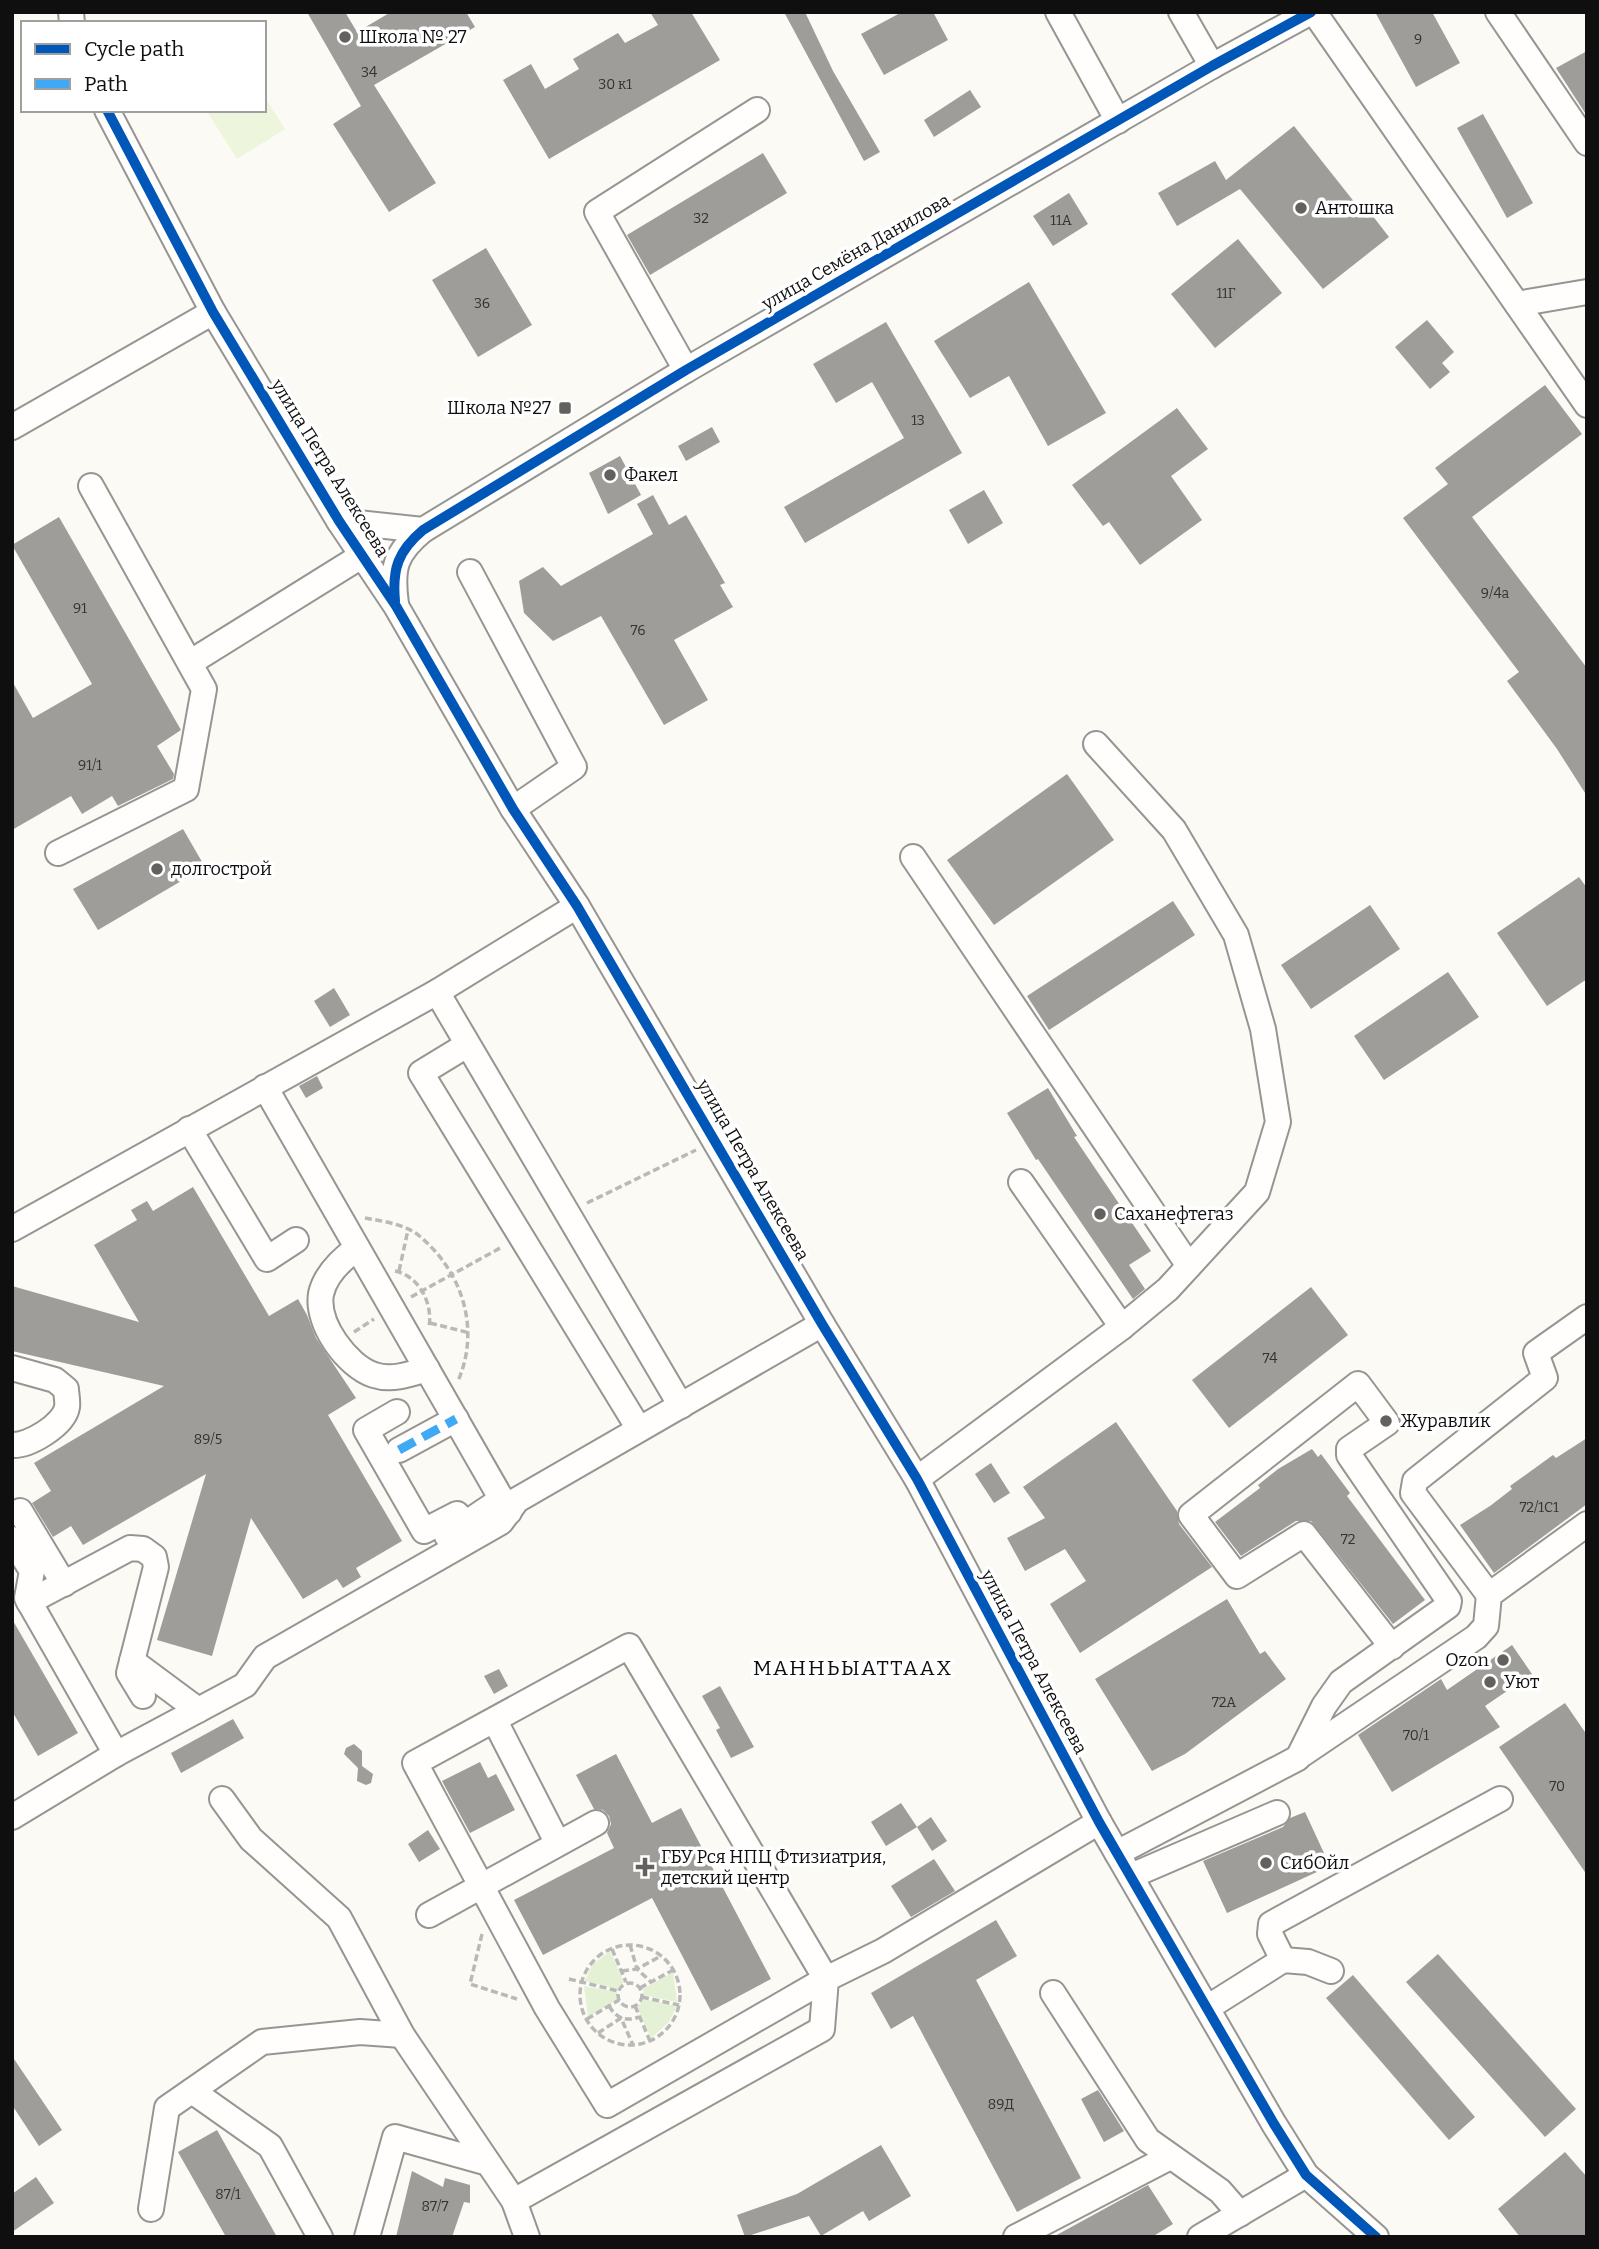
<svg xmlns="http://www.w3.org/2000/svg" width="1599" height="2249" font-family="Bitter,serif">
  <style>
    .green { fill: #e4f1d4 }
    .pitch { fill: #eef5dd }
    .building { fill: #9f9d99 }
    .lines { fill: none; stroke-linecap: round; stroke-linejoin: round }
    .minor-casing { stroke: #969592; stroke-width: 28 }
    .path { stroke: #b9b9b8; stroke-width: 3.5; stroke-dasharray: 7 3.5; stroke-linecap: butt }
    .minor { stroke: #fffefd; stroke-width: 24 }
    .quiet { stroke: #3fa9f5; stroke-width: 9; stroke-dasharray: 18 9; stroke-linecap: butt }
    .cycleway-casing { stroke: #fff; stroke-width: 15 }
    .cycleway { stroke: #0057b8; stroke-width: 10 }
    .poi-dot { fill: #62615f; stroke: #fff; stroke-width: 2.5 }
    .labels { text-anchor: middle; stroke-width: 7; stroke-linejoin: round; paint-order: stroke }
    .number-label { font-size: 14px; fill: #333232 }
    .poi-label { font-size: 18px; fill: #0f0f0f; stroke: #fff; text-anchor: start }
    .street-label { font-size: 18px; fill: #0f0f0f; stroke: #fff }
    .quarter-label { font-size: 21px; letter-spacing: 2px; fill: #0f0f0f; stroke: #fff }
  </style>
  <rect width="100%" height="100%" fill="#fcfaf4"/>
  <!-- green -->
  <g class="green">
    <polygon points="610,1951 624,1982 617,1989 585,1981 592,1965"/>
    <polygon points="673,1972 677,2002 644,1995 643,1989"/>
    <polygon points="584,1986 617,1992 617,2000 588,2017"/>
    <polygon points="644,1999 677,2006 669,2022 651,2038 637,2007"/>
  </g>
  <!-- pitch -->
  <polygon class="pitch" points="264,96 285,129 237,159 206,110 264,110"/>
  <!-- building -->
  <g class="building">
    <polygon points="307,12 345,12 357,32 391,12 466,12 475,27 374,85 436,183 389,212 333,124 361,106"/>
    <polygon points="650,12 691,12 720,60 549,159 503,80 531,64 545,89 579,69 573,59 618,33 625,43 658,25"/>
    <polygon points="784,12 805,12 833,71 880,152 864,161"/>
    <polygon points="902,12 933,12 948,40 884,75 861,34"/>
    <polygon points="1375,12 1432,12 1460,63 1416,87"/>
    <polygon points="1587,51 1587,116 1556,68"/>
    <polygon points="970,90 981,107 934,137 924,120"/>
    <polygon points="1483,114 1533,203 1507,218 1457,128"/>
    <polygon points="1294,126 1367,218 1372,215 1389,237 1323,289 1240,189 1177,226 1158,193 1215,161 1226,180"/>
    <polygon points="763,153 787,193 650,275 627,235"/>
    <polygon points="1069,193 1088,224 1053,246 1033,216"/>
    <polygon points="1238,239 1282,293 1215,348 1171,294"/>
    <polygon points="486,248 532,325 478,357 432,280"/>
    <polygon points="1029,282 1106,413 1048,446 1009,376 970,398 934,341"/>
    <polygon points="1427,320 1454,352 1442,363 1450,372 1430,389 1395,347"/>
    <polygon points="886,322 962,453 805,543 784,507 904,438 872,382 836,403 813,364"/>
    <polygon points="1545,385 1582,434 1472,517 1587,668 1587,796 1557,749 1507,681 1519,672 1403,518 1448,484 1435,468"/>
    <polygon points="1177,408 1208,449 1171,476 1202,520 1140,565 1109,522 1103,526 1072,485"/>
    <polygon points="712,427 720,442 686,461 678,446"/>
    <polygon points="620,456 641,495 608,514 589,473"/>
    <polygon points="984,490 1003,523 968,544 949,510"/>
    <polygon points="653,495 669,525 686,515 725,583 720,585 733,607 674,640 708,700 664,725 601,616 553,641 524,613 519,581 543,567 561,586 653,534 637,504"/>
    <polygon points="59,517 181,730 157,746 174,774 173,779 118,806 112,796 82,814 71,796 12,830 12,681 33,718 92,684 12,545"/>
    <polygon points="1067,774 1114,840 994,925 947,860"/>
    <polygon points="183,829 205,867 98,930 73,889"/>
    <polygon points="1579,877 1587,888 1587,979 1547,1006 1497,933"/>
    <polygon points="1173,901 1195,935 1049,1030 1027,996"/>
    <polygon points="1370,905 1400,949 1311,1009 1281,965"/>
    <polygon points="1448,972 1479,1017 1384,1080 1354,1036"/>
    <polygon points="334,988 350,1015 330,1027 314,1001"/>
    <polygon points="317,1076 323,1088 306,1098 299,1086"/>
    <polygon points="1048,1088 1077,1136 1074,1137 1151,1251 1129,1265 1145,1289 1133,1299 1038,1159 1036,1160 1007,1113"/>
    <polygon points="193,1187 269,1316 298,1299 307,1315 316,1338 356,1398 328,1415 402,1541 356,1568 361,1577 343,1588 337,1579 303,1599 251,1518 212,1656 157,1640 206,1474 83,1545 71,1526 53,1537 32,1503 51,1491 34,1463 164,1386 12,1351 12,1286 139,1322 94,1245 137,1220 131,1210 147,1201 153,1211"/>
    <polygon points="1311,1287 1348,1335 1229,1428 1192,1380"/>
    <polygon points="1116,1422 1177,1511 1179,1524 1212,1567 1080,1653 1050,1604 1086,1581 1065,1549 1025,1571 1007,1538 1045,1518 1023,1487"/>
    <polygon points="1587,1438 1587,1504 1494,1573 1460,1525 1490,1506 1512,1489 1510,1486 1553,1455 1556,1458"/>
    <polygon points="1312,1449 1318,1457 1321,1454 1350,1493 1347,1496 1425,1600 1393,1624 1311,1521 1296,1521 1241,1556 1215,1522 1260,1488 1258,1485 1278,1469"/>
    <polygon points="991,1463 1010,1493 994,1503 975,1474"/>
    <polygon points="1227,1599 1260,1654 1265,1651 1286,1679 1185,1754 1152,1771 1095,1679"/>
    <polygon points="12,1619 78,1733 38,1756 12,1711"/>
    <polygon points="1512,1645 1532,1674 1485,1706 1500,1727 1392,1792 1358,1735 1441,1679 1447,1690"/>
    <polygon points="499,1669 508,1686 494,1694 484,1676"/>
    <polygon points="720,1686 754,1747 731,1758 716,1730 720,1728 702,1696"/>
    <polygon points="1565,1703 1587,1735 1587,1875 1499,1747"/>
    <polygon points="233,1719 244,1738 181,1773 171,1753"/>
    <polygon points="354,1744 362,1751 362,1766 373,1774 371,1783 366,1785 357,1781 358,1768 344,1754 346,1748"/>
    <polygon points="616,1754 652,1823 681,1808 771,1979 711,2011 652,1898 543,1955 514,1900 614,1848 607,1833 611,1824 609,1816 603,1810 594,1809 576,1775"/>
    <polygon points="480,1762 488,1778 496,1774 515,1810 470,1833 442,1781"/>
    <polygon points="901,1803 917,1827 886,1846 871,1822"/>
    <polygon points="1305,1812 1330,1866 1227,1913 1203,1861 1283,1827 1290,1818"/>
    <polygon points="931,1817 947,1841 932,1851 917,1827"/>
    <polygon points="428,1830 440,1849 419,1862 408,1844"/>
    <polygon points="934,1859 955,1891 911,1917 891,1886"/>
    <polygon points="996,1920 1017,1956 976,1980 1081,2178 1017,2212 913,2016 891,2029 871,1993"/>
    <polygon points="1438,1954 1576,2109 1545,2137 1406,1982"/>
    <polygon points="1353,1975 1475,2117 1449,2140 1326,1998"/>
    <polygon points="12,2056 62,2130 39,2146 12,2105"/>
    <polygon points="1098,2090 1124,2131 1104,2142 1081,2099"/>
    <polygon points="217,2130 277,2237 226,2237 178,2152"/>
    <polygon points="881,2145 911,2196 869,2221 863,2211 821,2236 809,2216 745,2237 737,2215 797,2194"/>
    <polygon points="1565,2152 1587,2177 1587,2237 1520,2237 1498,2209"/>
    <polygon points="412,2171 443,2187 445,2178 470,2185 470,2203 464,2202 452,2237 396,2237"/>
    <polygon points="36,2177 54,2203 12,2232 12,2194"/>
    <polygon points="1148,2185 1173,2224 1152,2237 1053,2237"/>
  </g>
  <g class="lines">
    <defs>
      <g id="minor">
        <polyline points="71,12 72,23"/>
        <polyline points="1058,12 1118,121"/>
        <polyline points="1181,12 1212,66"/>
        <polyline points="1314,12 1587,405"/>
        <polyline points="1498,12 1587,143"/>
        <polyline points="107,110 213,312 339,521 396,606 513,809 577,906 822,1324 917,1479 1099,1822 1274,2124 1306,2175 1376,2237"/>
        <polyline points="1517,304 1587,292"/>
        <polyline points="686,370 597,212 757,110"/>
        <polyline points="12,427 213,312"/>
        <polyline points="339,521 423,530"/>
        <polyline points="470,572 574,767 513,809"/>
        <path d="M396,604c-5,-36 -1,-51 27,-74l263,-160 526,-304 99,-54"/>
        <polyline points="191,662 363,555"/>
        <polyline points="58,853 186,789 204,689 91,486"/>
        <polyline points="913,857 1189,1266"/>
        <polyline points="437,992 681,1406"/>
        <polyline points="467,1045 421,1073 639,1429"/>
        <polyline points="265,1087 509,1512"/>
        <polyline points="189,1129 267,1259 296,1240"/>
        <polyline points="1021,1182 1122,1327"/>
        <polyline points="12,1229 437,992 577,906"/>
        <path d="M357,1248c-15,11 -32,27 -36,46 -5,30 26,72 53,81 18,6 37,-1 53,-6"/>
        <path d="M12,1368l43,12 11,9c0,5 2,12 1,18 -3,18 -38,39 -55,38"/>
        <polyline points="397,1412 366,1430 424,1531 457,1514 460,1518"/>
        <polyline points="399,1450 456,1419"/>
        <polyline points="917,1479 1122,1327 1168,1289 1257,1192 1278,1122 1263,1029 1236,935 1174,830 1096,744"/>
        <polyline points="20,1511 64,1584"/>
        <polyline points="447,1536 502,1499"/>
        <polyline points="12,1539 32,1571 27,1598 116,1754"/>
        <polyline points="1489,1595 1413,1493 1415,1481 1545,1378 1536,1353 1587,1317"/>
        <polyline points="29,1602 130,1548 143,1549 154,1557 156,1567 129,1673 143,1696"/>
        <polyline points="132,1661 198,1710"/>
        <polyline points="495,1721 557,1842"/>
        <polyline points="1301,1755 1476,1637 1486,1626 1489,1595 1587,1524"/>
        <polyline points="222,1799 251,1839 339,1918 402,2035 514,2201 822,2029 826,1979 629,1646 415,1763 547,2008 607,2105 826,1979 883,1951 1099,1822"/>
        <polyline points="12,1817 116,1754 245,1685 265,1657 501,1522 517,1500 822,1324"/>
        <polyline points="1117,1853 1298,1758 1324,1706 1341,1682 1448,1606 1449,1601 1349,1455 1349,1449 1387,1423 1358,1384 1191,1515 1237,1576 1304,1534 1392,1647"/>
        <polyline points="1131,1876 1277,1813"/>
        <polyline points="429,1915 596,1823"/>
        <polyline points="1283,1960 1270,1934 1271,1924 1500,1799"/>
        <polyline points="1053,1993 1148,2140 1220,2191 1240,2214"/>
        <polyline points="1207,2008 1283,1960 1308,1962 1331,1971"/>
        <polyline points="192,2091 270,2146 320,2237"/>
        <polyline points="514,2201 527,2237"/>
        <polyline points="151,2209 167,2108 262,2042 360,2032 402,2035"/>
        <polyline points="367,2237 395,2137 488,2163"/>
        <polyline points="1016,2237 1170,2157"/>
        <polyline points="1200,2237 1306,2175"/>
      </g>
    </defs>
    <!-- minor casing -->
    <use href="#minor" class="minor-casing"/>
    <!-- path -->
    <g class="path">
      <polyline points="587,1203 696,1150"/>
      <path d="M365,1218c17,3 38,6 52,16 45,36 64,94 41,147"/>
      <path d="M395,1271c24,5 38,32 34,56"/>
      <polyline points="399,1271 408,1230"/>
      <polyline points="411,1297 502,1247"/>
      <polyline points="430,1323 470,1333"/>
      <polyline points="354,1332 374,1319"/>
      <polyline points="482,1934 470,1984 517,1999"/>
      <polyline points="630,1945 637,1969 661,1956"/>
      <circle cx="630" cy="1995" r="50"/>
      <polyline points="612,1949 626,1982"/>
      <polyline points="622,1971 637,1969 650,1981"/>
      <polyline points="569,1979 618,1991"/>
      <circle cx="630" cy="1995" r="12"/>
      <polyline points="640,1988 673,1970"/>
      <polyline points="642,1997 679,2005"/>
      <path d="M609,2006c7,12 17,16 30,11"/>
      <polyline points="635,2006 650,2041"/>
      <polyline points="587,2019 619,2000"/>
      <polyline points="598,2033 621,2018 633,2045"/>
    </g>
    <!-- minor -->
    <use href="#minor" class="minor"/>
    <!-- quiet -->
    <polyline class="quiet" points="399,1450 456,1419"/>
    <defs>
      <g id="cycleway">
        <polyline points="107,110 213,312 339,521 396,606 513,809 577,906 822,1324 917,1479 1099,1822 1274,2124 1306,2175 1376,2237"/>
        <path d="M395,601c-3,-32 3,-50 28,-71l263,-160 526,-304 99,-54"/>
      </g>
    </defs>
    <!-- cycleway casing -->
    <use href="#cycleway" class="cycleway-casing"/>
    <!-- cycleway -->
    <use href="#cycleway" class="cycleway"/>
  </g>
  <!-- markers -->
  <g class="poi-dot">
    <circle cx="345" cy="37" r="7"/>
    <circle cx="1301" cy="208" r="7"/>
    <rect x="558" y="401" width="14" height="14" rx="3.5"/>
    <circle cx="610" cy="475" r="7"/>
    <circle cx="157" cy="869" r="7"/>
    <circle cx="1100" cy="1214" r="7"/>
    <circle cx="1386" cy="1421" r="7"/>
    <circle cx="1503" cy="1660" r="7"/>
    <circle cx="1490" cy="1682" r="7"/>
    <circle cx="1266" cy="1863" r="7"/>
    <path d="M641.5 1856.5h7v7h7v7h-7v7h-7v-7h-7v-7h7z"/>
  </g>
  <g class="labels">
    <!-- number labels -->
    <g class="number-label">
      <text x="1418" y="44">9</text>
      <text x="369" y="77">34</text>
      <text x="615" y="89">30 к1</text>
      <text x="701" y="223">32</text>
      <text x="1061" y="225">11А</text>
      <text x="1226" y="298">11Г</text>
      <text x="482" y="308">36</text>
      <text x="918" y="425">13</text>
      <text x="1495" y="598">9/4а</text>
      <text x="80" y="613">91</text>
      <text x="638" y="635">76</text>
      <text x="90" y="770">91/1</text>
      <text x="1270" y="1363">74</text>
      <text x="208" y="1444">89/5</text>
      <text x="1539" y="1512">72/1С1</text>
      <text x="1348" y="1544">72</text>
      <text x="1224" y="1707">72А</text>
      <text x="1416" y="1740">70/1</text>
      <text x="1557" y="1791">70</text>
      <text x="1001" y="2109">89Д</text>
      <text x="228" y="2199">87/1</text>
      <text x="435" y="2211">87/7</text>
    </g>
    <!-- poi labels -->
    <g class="poi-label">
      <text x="359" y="43">Школа № 27</text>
      <text x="1315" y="214">Антошка</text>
      <text x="551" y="414" text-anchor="end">Школа №27</text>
      <text x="624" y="481">Факел</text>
      <text x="171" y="875">долгострой</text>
      <text x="1114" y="1220">Саханефтегаз</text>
      <text x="1400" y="1427">Журавлик</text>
      <text x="1489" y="1666" text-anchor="end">Ozon</text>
      <text x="1504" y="1688">Уют</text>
      <text x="661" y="1863">ГБУ Рся НПЦ Фтизиатрия,<tspan x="661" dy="21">детский центр</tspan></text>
      <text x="1280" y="1869">СибОйл</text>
    </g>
    <!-- street labels -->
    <g class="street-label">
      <text transform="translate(856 252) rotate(-30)" y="6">улица Семёна Данилова</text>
      <text transform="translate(330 468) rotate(58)" y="6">улица Петра Алексеева</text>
      <text transform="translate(753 1170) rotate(60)" y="6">улица Петра Алексеева</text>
      <text transform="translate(1034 1662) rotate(62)" y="6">улица Петра Алексеева</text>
    </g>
    <!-- quarter labels -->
    <g class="quarter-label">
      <text x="853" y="1675">МАННЬЫАТТААХ</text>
    </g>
  </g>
  <!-- border -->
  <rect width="1599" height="2249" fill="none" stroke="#0f0f0f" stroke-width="28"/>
  <!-- legend -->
  <rect x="21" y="21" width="245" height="91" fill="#ffffff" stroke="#9f9f9f" stroke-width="2"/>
  <rect x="35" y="44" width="35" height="10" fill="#0057b8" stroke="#9f9f9f" stroke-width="2"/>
  <text x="84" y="56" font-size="21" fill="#0f0f0f">Cycle path</text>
  <rect x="35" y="79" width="35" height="10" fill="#3fa9f5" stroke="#9f9f9f" stroke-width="2"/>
  <text x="84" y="91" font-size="21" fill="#0f0f0f">Path</text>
</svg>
